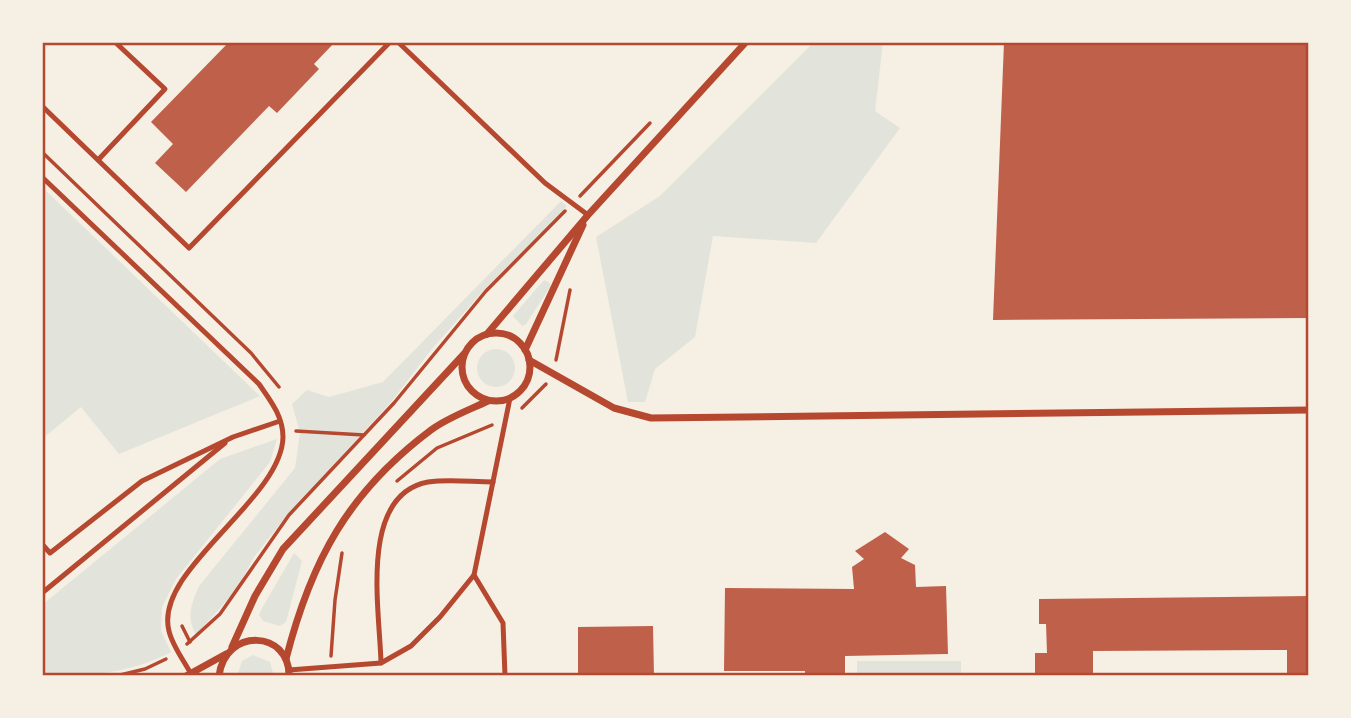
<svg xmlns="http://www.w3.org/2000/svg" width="1351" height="718" font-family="Commissioner,sans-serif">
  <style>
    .green { fill: #e2e4dc }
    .building { fill: #bf614a }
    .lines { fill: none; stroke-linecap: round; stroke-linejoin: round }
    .path { stroke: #b5482f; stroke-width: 3.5 }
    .service { stroke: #b5482f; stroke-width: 5 }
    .minor { stroke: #b5482f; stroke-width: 7 }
    .neatline { fill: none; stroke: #b5482f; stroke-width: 2.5 }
  </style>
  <rect width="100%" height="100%" fill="#f6efe4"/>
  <!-- green -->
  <g class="green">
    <polygon points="814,42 883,42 875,111 900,128 816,243 713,236 695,337 655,369 645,402 628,402 596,237 660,196"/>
    <polygon points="42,187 260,396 119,454 81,407 42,439"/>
    <path d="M561,201l6,5 -83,84 -53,60 -39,51 -104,113 -34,43 -17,32 -41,46c-10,-19 -5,-30 3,-49l96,-118 5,-35 -8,-29 15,-14 22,7 54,-15z"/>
    <polygon points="544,280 550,283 550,287 526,324 522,326 513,316"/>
    <circle cx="496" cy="368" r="19"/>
    <path d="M277,439l-7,23 -94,117 -14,28 -1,24 10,21c-42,22 -82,24 -129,24v-71l178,-146z"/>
    <polygon points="294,553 302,561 286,622 280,626 263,621 259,615 261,610"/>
    <polygon points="253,655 270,662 274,676 237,676 242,661"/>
    <rect x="857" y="661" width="104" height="15"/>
  </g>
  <!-- building -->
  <g class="building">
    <polygon points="229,42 335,42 314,64 319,69 277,113 269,106 186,192 155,163 173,144 151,122"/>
    <polygon points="1004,42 1309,42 1309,318 993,320"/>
    <polygon points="885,532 909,549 901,558 915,565 916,587 946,586 948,654 845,656 845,676 805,676 805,671 724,671 725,588 854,589 852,567 864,559 855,551"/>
    <polygon points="1309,596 1309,676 1287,676 1287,650 1093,651 1093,676 1035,676 1035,653 1047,653 1046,624 1039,624 1039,599"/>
    <polygon points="653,626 654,676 578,676 578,627"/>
  </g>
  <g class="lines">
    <!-- path -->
    <g class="path">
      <polyline points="42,152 251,353 279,387"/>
      <polyline points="580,196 650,123"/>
      <polyline points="556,360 570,290"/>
      <polyline points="522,408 546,384"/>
      <polyline points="296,431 364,435"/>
      <polyline points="397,481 437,448 492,425"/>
      <polyline points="182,626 190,642"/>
      <polyline points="187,644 220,614 289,515 394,403 486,291 565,211"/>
      <polyline points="331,656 335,600 342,553"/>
      <polyline points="116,676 145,669 166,659"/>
    </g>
    <!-- service -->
    <g class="service">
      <polyline points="398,42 545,183 588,215"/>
      <polyline points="42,106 189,248 390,42"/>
      <polyline points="98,160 165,89 115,42"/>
      <path d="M42,177l217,207c11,16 24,32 24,53 -1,63 -130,133 -114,194 3,14 15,30 22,43"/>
      <polyline points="42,544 50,553 142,481 233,437 280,421"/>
      <polyline points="474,575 503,623 505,676"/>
      <polyline points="42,593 225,443"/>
      <path d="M381,663c-1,-51 -23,-168 47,-181 21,-3 44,0 65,0"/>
      <polyline points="289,670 381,663 411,646 440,617 474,575 510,398"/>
    </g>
    <!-- minor -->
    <g class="minor">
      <circle cx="496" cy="367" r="34"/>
      <polyline points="487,334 588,215 746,42"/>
      <polyline points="525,350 583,225"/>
      <polyline points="529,360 614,408 651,418 1309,410"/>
      <polyline points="232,647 255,596 283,549 464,354"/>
      <path d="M286,659c25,-98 62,-167 145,-229 16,-12 38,-20 57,-29"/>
      <polyline points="186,676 226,654"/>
      <path d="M219,676c6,-49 71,-46 70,0"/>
    </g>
  </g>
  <!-- border -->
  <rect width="1351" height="718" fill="none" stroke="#f6efe4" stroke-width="88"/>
  <rect x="44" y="44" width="1263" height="630" class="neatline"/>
</svg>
